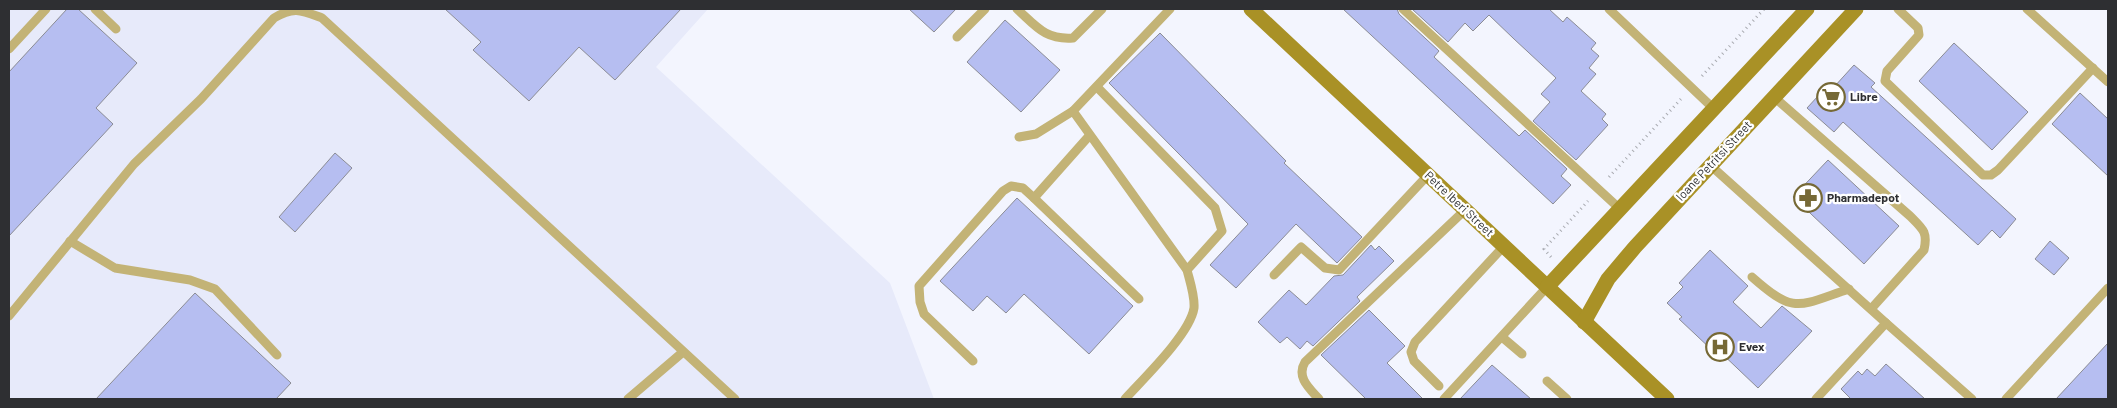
<svg xmlns="http://www.w3.org/2000/svg" width="2117" height="408" font-family="Barlow,sans-serif">
  <style>
    .built { fill: #e7eafa }
    .building { fill: #b6bef1; stroke: #8b8c95 }
    .lines { fill: none; stroke-linecap: round; stroke-linejoin: round }
    .path { stroke: #a9abb1; stroke-width: 3; stroke-dasharray: 1 4; stroke-linecap: butt }
    .lane { stroke: #c3b376; stroke-width: 9 }
    .secondary { stroke: #a99126; stroke-width: 15 }
    .labels { text-anchor: middle; stroke-width: 4.5; stroke-linejoin: round; paint-order: stroke }
    .poi-label { font-size: 12px; font-weight: bold; fill: #2e2f32; stroke: #fff; text-anchor: start }
    .street-label { font-size: 12px; fill: #2e2f32; stroke: #fff }
  </style>
  <rect width="100%" height="100%" fill="#f3f5fe"/>
  <!-- built -->
  <polygon class="built" points="9,9 708,9 656,67 890,283 934,399 9,399"/>
  <!-- building -->
  <g class="building">
    <polygon points="67,9 78,9 137,63 96,108 113,124 9,236 9,72"/>
    <polygon points="445,9 681,9 615,80 579,47 529,101 473,50 481,42"/>
    <polygon points="909,9 956,9 934,32"/>
    <polygon points="1343,9 1397,9 1399,14 1439,51 1434,57 1519,136 1525,130 1567,169 1561,176 1571,185 1553,204"/>
    <polygon points="1412,9 1549,9 1563,22 1567,17 1596,43 1591,49 1599,56 1589,68 1596,74 1581,91 1606,114 1602,119 1608,125 1576,160 1533,121 1550,102 1541,94 1556,78 1514,39 1489,15 1473,31 1465,23 1448,42"/>
    <polygon points="1005,20 1060,70 1021,112 967,62"/>
    <polygon points="1160,33 1286,161 1284,163 1362,237 1337,263 1296,224 1236,288 1210,265 1248,224 1109,83"/>
    <polygon points="1954,43 2028,112 1992,150 1919,81"/>
    <polygon points="1854,65 1875,83 1871,87 2016,219 2000,238 1992,230 1978,245 1843,122 1834,132 1807,108 1830,83 1834,87"/>
    <polygon points="2080,93 2108,119 2108,176 2052,124"/>
    <polygon points="335,153 352,168 295,232 279,217"/>
    <polygon points="1828,160 1899,226 1864,264 1793,197"/>
    <polygon points="1017,198 1133,306 1089,354 1024,294 1006,313 987,296 973,311 940,281"/>
    <polygon points="2050,241 2069,258 2054,275 2035,259"/>
    <polygon points="1371,245 1375,250 1379,246 1394,261 1357,297 1360,301 1313,346 1307,341 1300,349 1287,337 1280,343 1258,322 1289,290 1306,305 1334,276 1343,275"/>
    <polygon points="1710,250 1748,286 1733,302 1761,328 1782,306 1812,331 1758,388 1716,348 1713,351 1679,319 1682,317 1667,303 1683,287 1679,283"/>
    <polygon points="195,293 291,383 276,399 96,399"/>
    <polygon points="1369,310 1405,346 1387,363 1423,399 1366,399 1321,355"/>
    <polygon points="2108,343 2108,399 2056,399"/>
    <polygon points="1886,364 1925,399 1851,399 1841,389 1858,371 1862,375 1867,369 1875,376"/>
    <polygon points="1492,365 1531,399 1460,399"/>
  </g>
  <g class="lines">
    <!-- path -->
    <g class="path">
      <polyline points="1702,76 1764,9"/>
      <polyline points="1609,177 1681,99"/>
      <polyline points="1551,257 1544,249 1588,201"/>
    </g>
    <!-- lane -->
    <g class="lane">
      <polyline points="95,9 116,29"/>
      <path d="M1017,9c19,17 28,31 56,29l29,-29"/>
      <polyline points="1403,9 1620,209"/>
      <polyline points="1609,9 1714,109"/>
      <polyline points="1898,9 1918,28 1919,35 1887,71 1885,81 1983,175 1991,175 1998,170 2093,68"/>
      <polyline points="2027,9 2108,82"/>
      <polyline points="957,37 985,9"/>
      <polyline points="9,49 46,9"/>
      <polyline points="1097,87 1215,208 1222,231 1187,270"/>
      <path d="M1774,97l136,119c13,13 18,16 14,34l-53,59"/>
      <polyline points="1019,137 1036,134 1073,111"/>
      <polyline points="1710,165 1886,323 1816,399"/>
      <polyline points="1034,198 1139,299"/>
      <polyline points="70,241 115,268 190,280 215,289 277,355"/>
      <polyline points="1274,275 1301,247 1325,268 1339,270 1428,175"/>
      <path d="M1752,277c43,38 46,29 97,12"/>
      <path d="M9,316l125,-152 67,-65 73,-81c20,-12 27,-8 48,0l413,381"/>
      <polyline points="1886,323 1972,399"/>
      <polyline points="1502,337 1522,354"/>
      <polyline points="973,361 924,314 920,302 919,286 1003,191 1011,186 1023,188 1034,198 1089,136"/>
      <polyline points="1547,381 1567,399"/>
      <polyline points="1439,386 1414,361 1411,352 1415,342 1504,246"/>
      <polyline points="628,399 683,352"/>
      <path d="M1125,399c18,-20 65,-65 69,-91 1,-12 -4,-26 -7,-38l-114,-159 97,-102"/>
      <path d="M1319,399c-10,-11 -23,-22 -14,-37l160,-152"/>
      <polyline points="1444,399 1547,287"/>
      <polyline points="2006,399 2108,288"/>
    </g>
    <!-- secondary -->
    <g class="secondary">
      <polyline points="1251,9 1667,399"/>
      <polyline points="1547,287 1807,9"/>
      <polyline points="1584,322 1608,279 1635,247 1856,9"/>
    </g>
  </g>
  <!-- icons -->
  <defs>
    <symbol id="supermarket-ring" viewBox="-11 -11 22 22"><circle r="9.5" fill="#fff" stroke="#766936" stroke-width="1.5"/><path d="M-6-5.5h2.5l.6 2H6L4.5 2H-2.5L-4.4-4H-6ZM-1.5 3.2a1.3 1.3 0 1 0 .1 0ZM3 3.2a1.3 1.3 0 1 0 .1 0Z" fill="#766936"/></symbol>
    <symbol id="pharmacy-ring" viewBox="-11 -11 22 22"><circle r="9.5" fill="#fff" stroke="#766936" stroke-width="1.5"/><path d="M-2-6h4v4h4v4h-4v4h-4v-4h-4v-4h4Z" fill="#766936"/></symbol>
    <symbol id="hospital-ring" viewBox="-11 -11 22 22"><circle r="9.5" fill="#fff" stroke="#766936" stroke-width="1.5"/><path d="M-5-5h3v3.5h4V-5h3V5h-3V1.5h-4V5h-3Z" fill="#766936"/></symbol>
  </defs>
  <g fill-rule="evenodd">
    <use href="#supermarket-ring" x="1815" y="81" width="32" height="32"/>
    <use href="#pharmacy-ring" x="1792" y="182" width="32" height="32"/>
    <use href="#hospital-ring" x="1704" y="331" width="32" height="32"/>
  </g>
  <g class="labels">
    <!-- poi labels -->
    <g class="poi-label">
      <text x="1850" y="101">Libre</text>
      <text x="1827" y="202">Pharmadepot</text>
      <text x="1739" y="351">Evex</text>
    </g>
    <!-- street labels -->
    <g class="street-label">
      <text transform="translate(1714 161) rotate(-47)" y="4">Ioane Petritsi Street</text>
      <text transform="translate(1459 204) rotate(43)" y="4">Petre Iberi Street</text>
    </g>
  </g>
  <!-- border -->
  <rect width="2117" height="408" fill="none" stroke="#2e2f32" stroke-width="20"/>
</svg>
